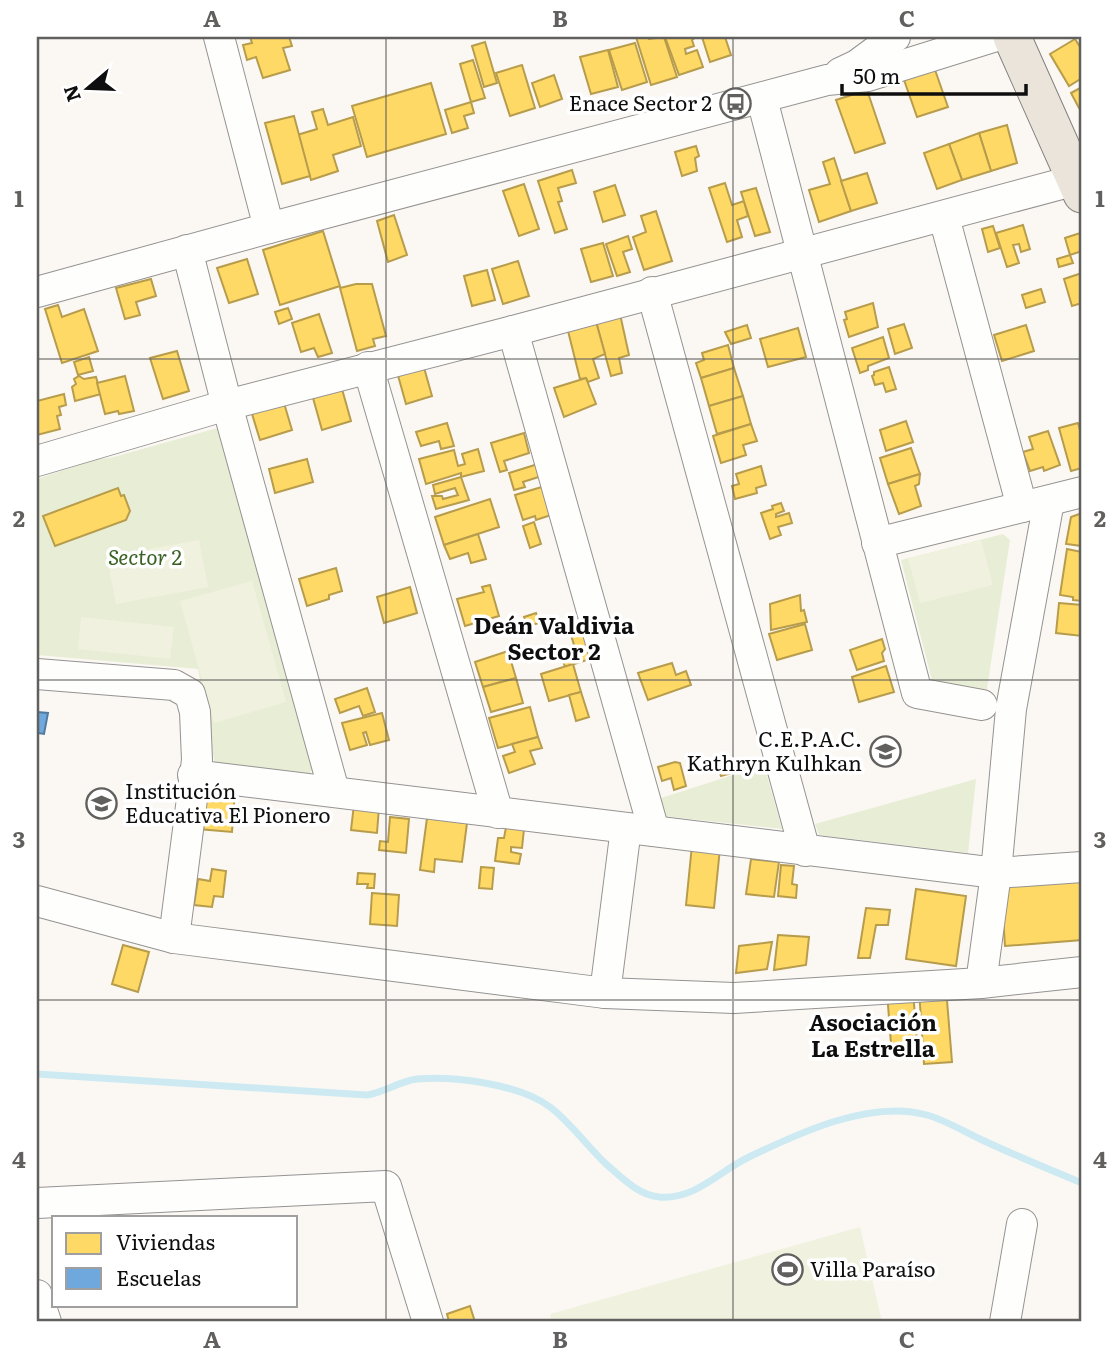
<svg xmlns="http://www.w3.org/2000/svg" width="1119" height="1359" font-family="Literata,serif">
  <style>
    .green { fill: #e8eed5 }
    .pitch { fill: #f0f2df }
    .homes { fill: #ffd966; stroke: #b79c4c; stroke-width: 2 }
    .schools { fill: #6fa8dc; stroke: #527a9e; stroke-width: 2 }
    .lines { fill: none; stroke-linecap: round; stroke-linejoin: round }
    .stream { stroke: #cdeaf2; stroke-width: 7 }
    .minor-casing { stroke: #959392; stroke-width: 32 }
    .major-casing { stroke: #82817f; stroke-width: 39 }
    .minor { stroke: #fefefd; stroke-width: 30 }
    .major { stroke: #ebe4da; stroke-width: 37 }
    .grid { fill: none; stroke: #61605e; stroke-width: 2; stroke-opacity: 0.55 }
    .labels { text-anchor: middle; stroke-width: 7; stroke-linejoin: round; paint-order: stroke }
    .poi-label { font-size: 21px; fill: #0e0e0e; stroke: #fff; text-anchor: end }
    .park-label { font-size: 21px; font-style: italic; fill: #396123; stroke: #fff }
    .neighbourhood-label { font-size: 23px; font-weight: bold; fill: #0e0e0e; stroke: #fff }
    .neatline { fill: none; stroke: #61605e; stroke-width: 2.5 }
    .grid-label { font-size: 23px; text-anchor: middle; font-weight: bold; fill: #61605e }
  </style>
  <rect width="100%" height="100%" fill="#fbf8f4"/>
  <!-- green -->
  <g class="green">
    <polygon points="221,427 312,763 312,770 309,774 215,765 198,669 37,655 37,479 97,459 110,458"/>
    <polygon points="1003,534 1010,540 986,695 934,688 901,560"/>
    <polygon points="764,765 782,829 663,816 658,799"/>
    <polygon points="976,779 968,853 819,835 815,824"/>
  </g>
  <!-- pitch -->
  <g class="pitch">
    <polygon points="199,540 208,587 116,604 107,557"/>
    <polygon points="981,540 993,585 920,603 908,558"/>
    <polygon points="252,581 286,702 214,723 180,601"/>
    <polygon points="81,617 174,627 170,659 78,649"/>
    <polygon points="860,1227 882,1322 552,1322 550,1314"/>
  </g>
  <!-- homes -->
  <g class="homes">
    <polygon points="250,37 289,37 292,46 283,48 290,70 263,78 256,57 247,60 243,45 252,43"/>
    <polygon points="636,37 648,37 649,39 664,37 677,77 651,85"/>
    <polygon points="665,37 696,37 692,40 694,46 685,49 686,54 697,50 703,67 679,75"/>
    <polygon points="702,37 725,37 731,55 710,62"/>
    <polygon points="1075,39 1082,50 1082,78 1069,86 1050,54"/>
    <polygon points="485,42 497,83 484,87 472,46"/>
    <polygon points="635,43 647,82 622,90 609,50"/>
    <polygon points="608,50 618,87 591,94 580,57"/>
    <polygon points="473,60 485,98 471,102 460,64"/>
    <polygon points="522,65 535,108 510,116 496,73"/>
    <polygon points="934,67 948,107 917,117 903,77"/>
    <polygon points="554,75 562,99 540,107 532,83"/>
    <polygon points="431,83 446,134 367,157 352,106"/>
    <polygon points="1082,87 1082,106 1079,108 1071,93"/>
    <polygon points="867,90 885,143 855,153 836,100"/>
    <polygon points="471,102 474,113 464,116 468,128 452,133 445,110"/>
    <polygon points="323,109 328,125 353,117 361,146 333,155 338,171 311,180 297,135 317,129 312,112"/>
    <polygon points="294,116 310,176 282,184 265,123"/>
    <polygon points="1007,125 1017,163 991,171 979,133"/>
    <polygon points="979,133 991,171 962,180 949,144"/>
    <polygon points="949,144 962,180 937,189 924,153"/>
    <polygon points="696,146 699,156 695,158 697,171 682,176 675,152"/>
    <polygon points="834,158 851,211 819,222 809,190 830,184 823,162"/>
    <polygon points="572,170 576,183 558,188 562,201 558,202 567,229 555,233 538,181"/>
    <polygon points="867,173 877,203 851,211 841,181"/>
    <polygon points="725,183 732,205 744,201 748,216 737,220 742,237 727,242 709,188"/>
    <polygon points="524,184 539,229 519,236 503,191"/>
    <polygon points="615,185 625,215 603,222 594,192"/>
    <polygon points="756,188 770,232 755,236 741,192"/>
    <polygon points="656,211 672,261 644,270 633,237 646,232 641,216"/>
    <polygon points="394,215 407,255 388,262 377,221"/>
    <polygon points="1023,225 1030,249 1021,252 1019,244 1013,245 1019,263 1007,267 996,233"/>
    <polygon points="993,226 1000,248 988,252 982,229"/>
    <polygon points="323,231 340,286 280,305 263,250"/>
    <polygon points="1080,233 1082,251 1070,255 1065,238"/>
    <polygon points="628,236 632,249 623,252 630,272 617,276 606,244"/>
    <polygon points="603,243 613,276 591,282 581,249"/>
    <polygon points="1070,255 1073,263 1059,267 1057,259"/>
    <polygon points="247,259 258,294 229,303 217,268"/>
    <polygon points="518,261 529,296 503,304 492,269"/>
    <polygon points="487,270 495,300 472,306 464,276"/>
    <polygon points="1082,273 1082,303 1072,306 1064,279"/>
    <polygon points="151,279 156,296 136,302 140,315 125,319 116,288"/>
    <polygon points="356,284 372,284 386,336 373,339 375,346 357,351 340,288"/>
    <polygon points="1041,289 1045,302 1026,308 1022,295"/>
    <polygon points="873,303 878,327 849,337 844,320 847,319 845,312"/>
    <polygon points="58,305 62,317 84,309 98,351 62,363 45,309"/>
    <polygon points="288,308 292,319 279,324 275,312"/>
    <polygon points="319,314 332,353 318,357 314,348 301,352 292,323"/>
    <polygon points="620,314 629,355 619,358 622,373 611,376 596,322"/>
    <polygon points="595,318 605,354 593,359 599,378 588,382 586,378 580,379 567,327"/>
    <polygon points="904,324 912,348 895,354 888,329"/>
    <polygon points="747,325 751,338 731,344 725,332"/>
    <polygon points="1026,325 1034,351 1002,361 994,335"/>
    <polygon points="798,328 806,357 768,367 760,339"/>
    <polygon points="883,337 889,358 868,366 868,370 860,373 852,348"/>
    <polygon points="728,345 734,368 701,378 696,363 704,360 702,353"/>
    <polygon points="177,351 189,391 163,399 150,358"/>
    <polygon points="89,357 93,371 78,375 74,362"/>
    <polygon points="423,364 432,396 406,404 397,372"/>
    <polygon points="889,367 896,389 886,392 883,383 875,385 872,376 874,375 874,372"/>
    <polygon points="734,368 743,396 709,406 701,378"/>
    <polygon points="79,376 84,379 96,377 101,394 75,401 72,387 76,384 74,379"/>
    <polygon points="125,376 134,411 119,414 118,411 105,414 97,383"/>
    <polygon points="586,378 596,404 564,417 554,388"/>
    <polygon points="342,389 351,421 322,430 313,398"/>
    <polygon points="64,394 66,405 59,407 61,415 57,416 60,429 37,435 37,401"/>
    <polygon points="743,396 751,424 717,434 709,406"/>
    <polygon points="284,403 292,430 260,440 252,414"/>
    <polygon points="906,421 913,442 886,451 880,430"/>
    <polygon points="447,423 454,446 441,449 439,441 421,446 416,432"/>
    <polygon points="1078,423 1082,437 1082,468 1071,471 1059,428"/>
    <polygon points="751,424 757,441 743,445 746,455 721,463 713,436"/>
    <polygon points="1048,431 1060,465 1044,471 1043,467 1030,471 1023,452 1033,449 1029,437"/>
    <polygon points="524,433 529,453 504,461 507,470 500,472 491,443"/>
    <polygon points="911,448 920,474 888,484 880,458"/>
    <polygon points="478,449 484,471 461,477 461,473 426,484 419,459 454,450 458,466 465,464 462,454"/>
    <polygon points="307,459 313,482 275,493 269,469"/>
    <polygon points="538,464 545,475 523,482 525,487 514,490 509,473"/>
    <polygon points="761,466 766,485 756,488 757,493 735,499 732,486 739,484 736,474"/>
    <polygon points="920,474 919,484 915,486 921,506 899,514 888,484"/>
    <polygon points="461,477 469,500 436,509 432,496 442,496 443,499 458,495 455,488 435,494 433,485"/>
    <polygon points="545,486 554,514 536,520 535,516 523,520 515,495"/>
    <polygon points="118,488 121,496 124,495 130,511 126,520 55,546 43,516"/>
    <polygon points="490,499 499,527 444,545 435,517"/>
    <polygon points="781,503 784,511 776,514 776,517 789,513 792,523 778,527 781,535 770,539 761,513 773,509 772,506"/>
    <polygon points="1082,513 1082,546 1066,544 1071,517"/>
    <polygon points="534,522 541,544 530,548 523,526"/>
    <polygon points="478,534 486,559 471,563 468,553 450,559 444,545"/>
    <polygon points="1067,549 1082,552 1082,601 1073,600 1073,597 1060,595"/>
    <polygon points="336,568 342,591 329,595 329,599 307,606 299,579"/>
    <polygon points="490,585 499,616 465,626 457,599 484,592 482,587"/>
    <polygon points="410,587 417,613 384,623 377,597"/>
    <polygon points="800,595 801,611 804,610 807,622 771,630 770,604"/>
    <polygon points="1059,603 1082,605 1082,636 1056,633"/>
    <polygon points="536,613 539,623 527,626 524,617"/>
    <polygon points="805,624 812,650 777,660 769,634"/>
    <polygon points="587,629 596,657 565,667 560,650 574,645 571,635"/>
    <polygon points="882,639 885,649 882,653 884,661 857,670 850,650"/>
    <polygon points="508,651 516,678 483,687 475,662"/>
    <polygon points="672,663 676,675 686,671 691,685 648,700 638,673"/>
    <polygon points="573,664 581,692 549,701 541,674"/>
    <polygon points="886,666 894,692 859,702 852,677"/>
    <polygon points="516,678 523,703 491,712 483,687"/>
    <polygon points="367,688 375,712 363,716 359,706 340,713 335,699"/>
    <polygon points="581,692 589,717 576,721 569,695"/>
    <polygon points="530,707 538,737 498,748 489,718"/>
    <polygon points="382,713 389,740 370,745 366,732 363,733 367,745 350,750 342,723"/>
    <polygon points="538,737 542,748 530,751 535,764 509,773 503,756 515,752 512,744"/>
    <polygon points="741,758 745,769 721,776 717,765"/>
    <polygon points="675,762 680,763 686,786 674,790 671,778 662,781 658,767"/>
    <polygon points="235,790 232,832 198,829 202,792 226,794"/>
    <polygon points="354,804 379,807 377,833 351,830"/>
    <polygon points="390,817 409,819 406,853 379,850 380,841 388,842"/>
    <polygon points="427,818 467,823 462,862 435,859 434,872 420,870"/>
    <polygon points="506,827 524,829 522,848 511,847 511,852 521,854 519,864 495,861 498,838 504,838"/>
    <polygon points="692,845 720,848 714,908 686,905"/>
    <polygon points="751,859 779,862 774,897 746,894"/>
    <polygon points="781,865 794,866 792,884 797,885 796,898 778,896"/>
    <polygon points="481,867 494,868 492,889 479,888"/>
    <polygon points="212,869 226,871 223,897 214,896 212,907 194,905 198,879 210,881"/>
    <polygon points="358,873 375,874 374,888 367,888 368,884 357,884"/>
    <polygon points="1082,879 1082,940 1005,946 1001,885"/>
    <polygon points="916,889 966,896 956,966 906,959"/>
    <polygon points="372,893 399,895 397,926 370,924"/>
    <polygon points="866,908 890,910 888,925 876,925 870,958 858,958"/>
    <polygon points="778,935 809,937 806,965 774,970"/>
    <polygon points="772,942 767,969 736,973 739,946"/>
    <polygon points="123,945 149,952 138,992 112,984"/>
    <polygon points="946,988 952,1062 924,1064 919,990"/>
    <polygon points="913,991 918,1055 892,1057 887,992"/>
    <polygon points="470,1306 475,1322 449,1322 447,1314"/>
  </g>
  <!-- schools -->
  <polygon class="schools" points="37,712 48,713 44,734 37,733"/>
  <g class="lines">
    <!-- stream -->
    <path class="stream" d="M37,1074l330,21c18,-3 33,-14 50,-16 38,-3 102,5 133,28 18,13 38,40 56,57 15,13 32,31 53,33 37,3 60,-26 90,-40 50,-24 122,-58 178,-42 18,5 36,16 53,24 34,16 68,30 102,44"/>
    <defs>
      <g id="minor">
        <polyline points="219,37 269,228"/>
        <polyline points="840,73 857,65 895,37"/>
        <polyline points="762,99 917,693 982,705"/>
        <polyline points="944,217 1022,507"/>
        <polyline points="187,250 227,405 334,791"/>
        <polyline points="37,292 269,228 827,80 868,76 993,37"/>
        <polyline points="652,292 805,851"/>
        <polyline points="513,331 654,831"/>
        <polyline points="368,367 498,813"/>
        <polyline points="37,461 227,405 513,331 1076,180"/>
        <polyline points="877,543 1082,492"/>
        <polyline points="37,674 174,685 190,694 195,712 197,760 174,938"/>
        <polyline points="193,775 996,873 1082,867"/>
        <polyline points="37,901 174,938 605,993 734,998 981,983 1082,972"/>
        <polyline points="981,983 996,873 1011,709 1049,501"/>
        <polyline points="605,993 626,828"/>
        <polyline points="37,1203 386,1186 428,1322"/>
        <polyline points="37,1295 46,1322"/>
        <polyline points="1005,1322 1022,1224"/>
      </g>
      <polyline id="major" points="1012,37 1082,194"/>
    </defs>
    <!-- minor casing -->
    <use href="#minor" class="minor-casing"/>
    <!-- major casing -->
    <use href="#major" class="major-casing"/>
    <!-- minor -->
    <use href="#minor" class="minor"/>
    <!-- major -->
    <use href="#major" class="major"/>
  </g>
  <!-- grid -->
  <path class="grid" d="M386,37v1285M733,37v1285M37,359h1045M37,680h1045M37,1000h1045"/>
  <!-- icons -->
  <defs>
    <symbol id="bus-ring" viewBox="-11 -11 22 22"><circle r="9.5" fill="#fff" stroke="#61605e" stroke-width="1.5"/><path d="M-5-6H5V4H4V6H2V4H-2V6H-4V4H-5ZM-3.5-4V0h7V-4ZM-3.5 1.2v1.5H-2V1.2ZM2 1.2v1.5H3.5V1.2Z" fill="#61605e"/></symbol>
    <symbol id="school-ring" viewBox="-11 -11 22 22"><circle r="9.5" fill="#fff" stroke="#61605e" stroke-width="1.5"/><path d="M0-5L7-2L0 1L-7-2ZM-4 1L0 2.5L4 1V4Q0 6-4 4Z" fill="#61605e"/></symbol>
    <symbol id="stadium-ring" viewBox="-11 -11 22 22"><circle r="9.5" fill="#fff" stroke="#61605e" stroke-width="1.5"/><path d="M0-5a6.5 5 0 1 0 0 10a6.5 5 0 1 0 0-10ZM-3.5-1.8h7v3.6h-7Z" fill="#61605e"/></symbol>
  </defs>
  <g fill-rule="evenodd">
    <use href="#bus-ring" x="718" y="86" width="35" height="35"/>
    <use href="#school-ring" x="868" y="734" width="35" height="35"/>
    <use href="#school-ring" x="84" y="786" width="35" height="35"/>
    <use href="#stadium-ring" x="770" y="1252" width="35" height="35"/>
  </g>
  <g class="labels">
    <!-- poi labels -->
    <g class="poi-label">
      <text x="712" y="111">Enace Sector 2</text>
      <text x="862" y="747">C.E.P.A.C.<tspan x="862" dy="24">Kathryn Kulhkan</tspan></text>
      <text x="125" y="799" text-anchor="start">Institución<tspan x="125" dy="24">Educativa El Pionero</tspan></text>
      <text x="810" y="1277" text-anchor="start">Villa Paraíso</text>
    </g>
    <!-- park labels -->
    <g class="park-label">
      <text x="145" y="565">Sector 2</text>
    </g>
    <!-- neighbourhood labels -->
    <g class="neighbourhood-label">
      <text x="554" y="634">Deán Valdivia<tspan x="554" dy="26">Sector 2</tspan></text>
      <text x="873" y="1031">Asociación<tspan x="873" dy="26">La Estrella</tspan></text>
    </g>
  </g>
  <!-- border -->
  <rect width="1119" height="1359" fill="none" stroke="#ffffff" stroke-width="77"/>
  <!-- legend -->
  <rect x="52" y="1216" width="245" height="91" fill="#ffffff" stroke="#9f9f9f" stroke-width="2"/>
  <rect x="66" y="1233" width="35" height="21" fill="#ffd966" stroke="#9f9f9f" stroke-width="2"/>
  <text x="116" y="1250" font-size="21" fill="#0e0e0e">Viviendas</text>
  <rect x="66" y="1268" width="35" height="21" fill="#6fa8dc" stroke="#9f9f9f" stroke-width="2"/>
  <text x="116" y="1286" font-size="21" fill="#0e0e0e">Escuelas</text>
  <!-- north arrow -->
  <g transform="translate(88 88) rotate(251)" stroke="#ffffff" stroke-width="5" paint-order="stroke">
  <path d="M0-5L12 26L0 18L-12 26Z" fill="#0e0e0e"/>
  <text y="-10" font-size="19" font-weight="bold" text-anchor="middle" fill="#0e0e0e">N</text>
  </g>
  <!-- scale -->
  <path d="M842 84v10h184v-10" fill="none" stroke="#0e0e0e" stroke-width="3.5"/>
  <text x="853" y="84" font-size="21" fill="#0e0e0e" stroke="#ffffff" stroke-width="5" paint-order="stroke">50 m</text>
  <rect x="38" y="38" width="1042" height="1282" class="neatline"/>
  <g class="grid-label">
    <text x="212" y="27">A</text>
    <text x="560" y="27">B</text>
    <text x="907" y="27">C</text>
    <text x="19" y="207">1</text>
    <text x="1100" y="207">1</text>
    <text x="19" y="527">2</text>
    <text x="1100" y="527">2</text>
    <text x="19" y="848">3</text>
    <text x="1100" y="848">3</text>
    <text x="19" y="1168">4</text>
    <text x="1100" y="1168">4</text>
    <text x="212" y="1348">A</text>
    <text x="560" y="1348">B</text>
    <text x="907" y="1348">C</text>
  </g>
</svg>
